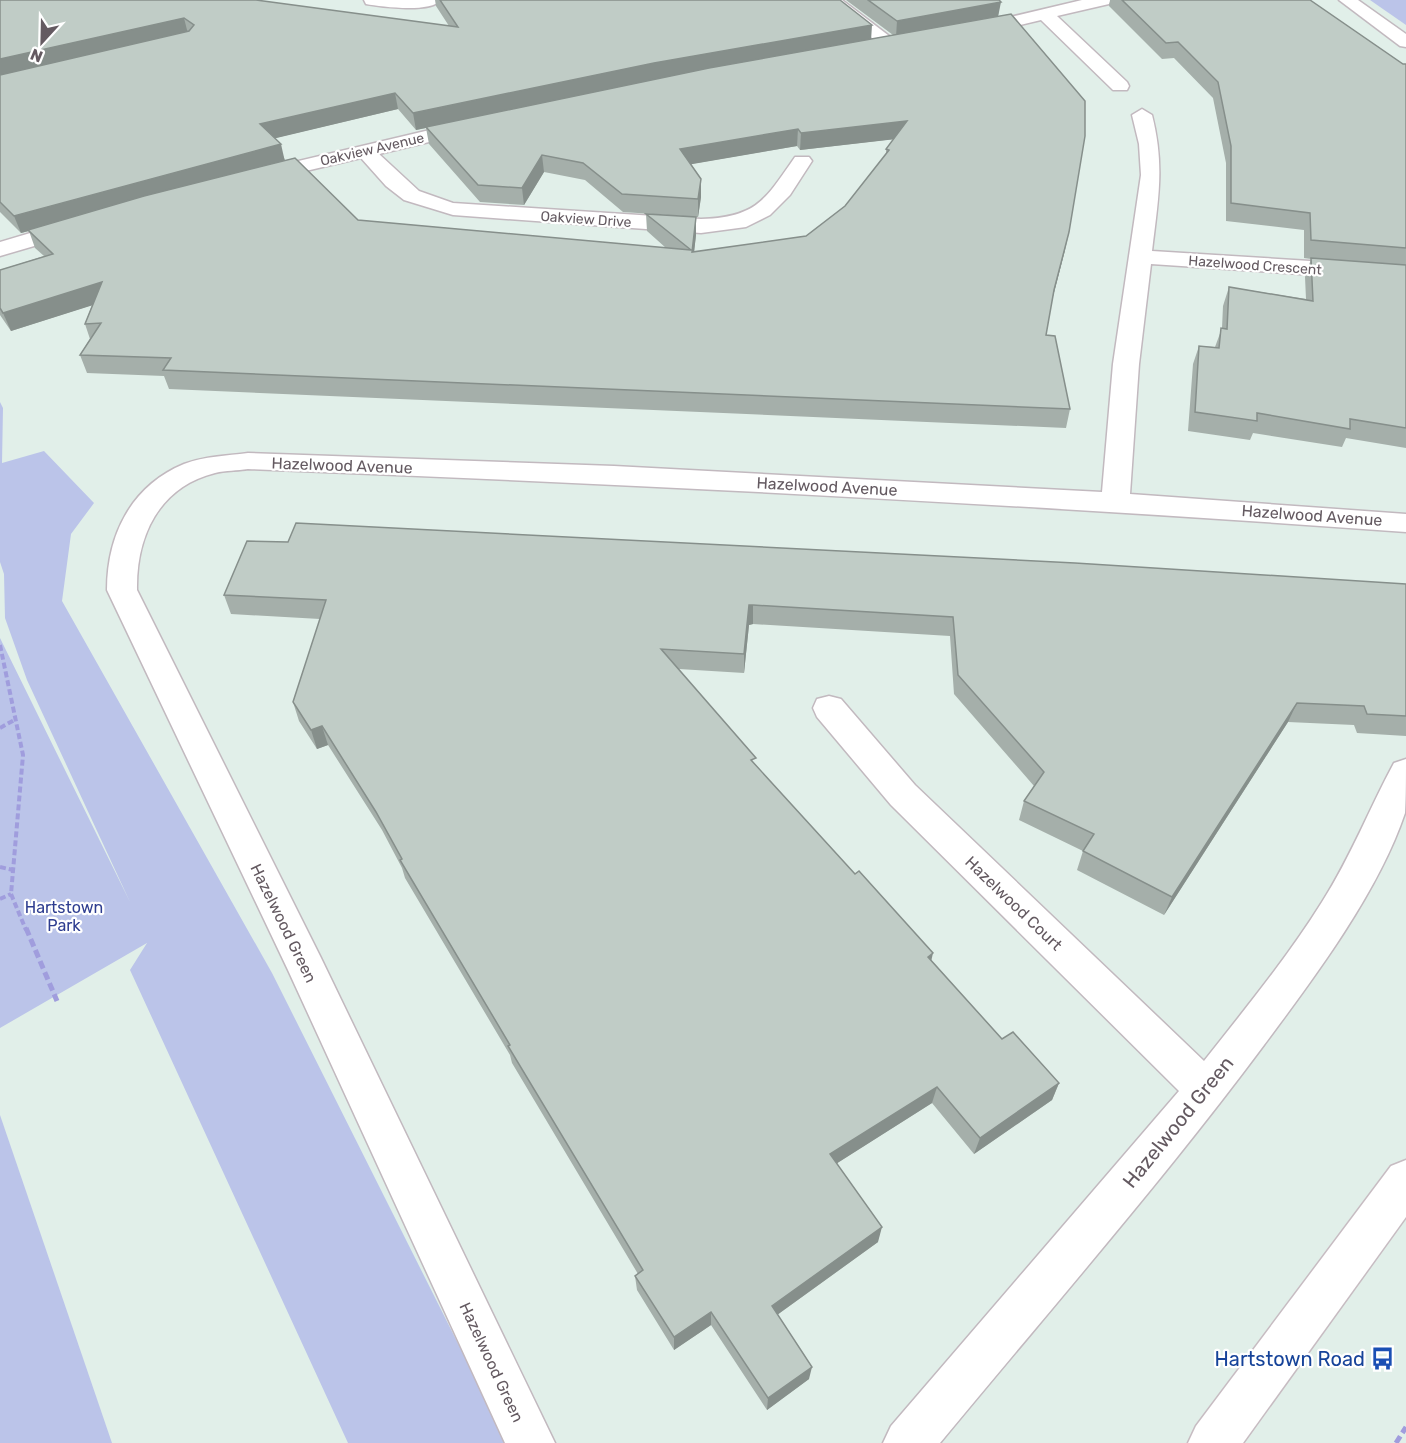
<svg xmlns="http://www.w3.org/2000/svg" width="1406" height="1443" font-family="Rubik,sans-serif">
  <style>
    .green { fill: #bbc4e9 }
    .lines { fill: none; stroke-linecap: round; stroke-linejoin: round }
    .street-casing { stroke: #c2b9bf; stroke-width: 3 }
    .secondary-casing { stroke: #c7bcc2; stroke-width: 3 }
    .path-far1 { stroke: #a09ddd; stroke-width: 4; stroke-dasharray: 6 3; stroke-linecap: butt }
    .path { stroke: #a09ddd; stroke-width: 5; stroke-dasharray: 8 4; stroke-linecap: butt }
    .street { fill: #fff; fill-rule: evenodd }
    .secondary { fill: #fff; fill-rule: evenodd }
    .wall { fill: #a5afaa; fill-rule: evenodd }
    .shaded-wall { fill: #868f8b }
    .building { fill: #c0ccc6; stroke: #868f8b; stroke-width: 1.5 }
    .labels { text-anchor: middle; stroke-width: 4.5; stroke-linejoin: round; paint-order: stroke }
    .far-street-label { font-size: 14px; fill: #645a61; stroke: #fff }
    .street-label { font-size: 16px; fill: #645a61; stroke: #fff }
    .park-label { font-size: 16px; fill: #2e3d90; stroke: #fff }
    .near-street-label { font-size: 20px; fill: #645a61; stroke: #fff }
    .near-transit-label { font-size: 20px; fill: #164399; stroke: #fff; text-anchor: end }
  </style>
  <rect width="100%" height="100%" fill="#e1efe9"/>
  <!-- green -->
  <g class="green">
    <polygon points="1370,0 1406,0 1406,25"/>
    <polygon points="0,402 3,408 2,463 44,451 94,503 71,534 62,601 272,973 508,1443 348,1443 130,970 147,943 0,1028 0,638 130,902 27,680 5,618 4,574 0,562"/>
    <polygon points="0,1115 112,1443 0,1443"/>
  </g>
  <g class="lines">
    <defs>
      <g id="street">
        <path d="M364,0h77c-10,13 -59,7 -75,4z"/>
        <polygon points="823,0 842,0 901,45 898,49 886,49"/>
        <polygon points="1082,0 1111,0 1109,4 1057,16 1127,82 1129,86 1127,90 1113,90 1041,20 974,36 965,31 968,27"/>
        <polygon points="1339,0 1358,0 1406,34 1406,47 1400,46"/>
        <path d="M1142,109l10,6c13,51 6,85 0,136l254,16v14l-255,-17 -12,100 -9,130 276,20v18c-386,-28 -772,-48 -1158,-63 -11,2 -22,1 -33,4 -56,14 -79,63 -78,117l184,368 234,485h-50l-217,-473 -181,-380c0,-55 24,-104 77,-126 21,-8 42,-8 64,-11l366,13 488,26 11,-128 28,-189 -2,-31 -7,-29z"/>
        <path d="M472,120l7,2 3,4 -3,4 -100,24 40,37 34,12 248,16c56,-2 64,-19 94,-62h14l3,4 -22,34 -20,20 -24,12 -45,6 -248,-18 -49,-15 -18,-14 -25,-28 -102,24 -7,-2 -3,-4 3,-4z"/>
        <polygon points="74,220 82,222 85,227 82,232 0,256 0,242"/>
        <path d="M829,696l12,3 74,86 289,276c41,-52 83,-103 118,-159 29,-45 47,-93 72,-139l12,-4c0,16 0,39 -1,54 -27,80 -91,165 -141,232 -102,137 -215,266 -324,398h-57l8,-17 288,-335 -288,-286 -74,-88 -4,-9 4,-9z"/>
      </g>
      <polygon id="secondary" points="1406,1160 1406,1217 1243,1443 1188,1443 1196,1426 1391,1166"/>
    </defs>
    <!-- street casing -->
    <use href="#street" class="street-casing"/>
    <!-- secondary casing -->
    <use href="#secondary" class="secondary-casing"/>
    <!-- path-far1 -->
    <g class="path-far1">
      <polyline points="0,645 23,755 11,894 26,930"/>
      <polyline points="0,728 16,719"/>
      <polyline points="0,867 13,870"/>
      <polyline points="0,899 11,894"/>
    </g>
    <!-- path -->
    <g class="path">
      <polyline points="26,928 57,1001"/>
      <polyline points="1396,1443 1406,1427"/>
    </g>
    <!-- street -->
    <use href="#street" class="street"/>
    <!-- secondary -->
    <use href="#secondary" class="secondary"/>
  </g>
  <!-- wall -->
  <g class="wall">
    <path d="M0,0l449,26 -13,-20 -1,-6h405l31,39 22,-4 -47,-35h153l-1,16 67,234 -13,50 -6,35 24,74 -4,19 -897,-39 -5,-13 -77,-3 -7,-18 10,-16 -5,-15 7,-19 -81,26 -11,-16v-45l44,-14 -9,-8 -6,-17 -8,2 -21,-21zM398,109l18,21 10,-2 3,16 51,58 44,3 20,-33 41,8 38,32 75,5 3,-20v-18l-10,-15 106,-18 3,4 94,-11 -8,10v6l-41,51 -39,30 -112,16 2,-17v-18l-50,-3 1,17 19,17 -308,-28 -73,-60 -10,-22z"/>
    <polygon points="1110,0 1310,0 1403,64 1406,64 1406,448 1346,438 1342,447 1253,433 1250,440 1188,431 1193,364 1199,346 1215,347 1222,328 1223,306 1229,287 1306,299 1305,277 1311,259 1304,258 1304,230 1226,221 1226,163 1213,98 1174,58 1162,59 1109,6"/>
    <polygon points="1406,584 1406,736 1357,733 1354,725 1288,722 1164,915 1077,870 1083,851 1019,820 1024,801 1034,786 954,694 950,636 753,624 749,625 744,673 679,669 755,764 1002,1039 1059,1083 1052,1100 974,1154 932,1103 837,1163 878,1242 777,1315 809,1379 767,1410 711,1325 674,1350 637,1290 635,1276 638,1274 512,1063 510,1055 405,878 402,868 382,830 328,745 317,749 299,721 293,702 320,619 231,614 224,595"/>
  </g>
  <!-- shaded-wall -->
  <g class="shaded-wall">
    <polygon points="1001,2 998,17 896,37 897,21"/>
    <polygon points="184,18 188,34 0,77 0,59"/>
    <polygon points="872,25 871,41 655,80 416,130 413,113 654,63"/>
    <polygon points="395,93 398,109 264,141 260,124"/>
    <polygon points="907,121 905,138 800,150 801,133"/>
    <polygon points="798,129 797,146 681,166 680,149"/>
    <polygon points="281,144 285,162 21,233 14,216"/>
    <polygon points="542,155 544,172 524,205 522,188"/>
    <polygon points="701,179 701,197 698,217 698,199"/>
    <polygon points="696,217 696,235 692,270 692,252"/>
    <polygon points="1069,232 1065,250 1050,308 1054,290"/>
    <polygon points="102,282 109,300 11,331 3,313"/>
    <polygon points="749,605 753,605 753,624 749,625 744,673 744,654"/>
    <polygon points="1297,703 1288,722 1164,915 1172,897"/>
    <polygon points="322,726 328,745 317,749 311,730"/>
    <polygon points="933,953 929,971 928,957"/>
    <polygon points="1059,1083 1052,1100 974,1154 980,1138"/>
    <polygon points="937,1087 932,1103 828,1169 830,1154"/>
    <polygon points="882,1227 878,1242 770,1320 772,1306"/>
    <polygon points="711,1312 711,1325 674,1350 674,1337"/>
    <polygon points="812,1367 809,1379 767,1410 768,1398"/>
  </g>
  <!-- building -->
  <g class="building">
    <polygon points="0,0 256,0 458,27 440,0 840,0 872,25 654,63 413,113 395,93 260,124 281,144 14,216 0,202 0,75 189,31 194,25 184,18 0,59"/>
    <polygon points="868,0 999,0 1001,2 897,21"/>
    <polygon points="1122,0 1310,0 1403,64 1406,64 1406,248 1311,240 1310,213 1231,203 1231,146 1218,82 1178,42 1166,43"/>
    <polygon points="1011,14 1085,101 1085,136 1069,232 1054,290 1046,335 1055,336 1070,409 163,370 171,358 80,355 101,323 85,324 102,282 3,313 0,308 0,270 53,254 28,230 144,196 295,158 358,220 691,250 646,214 696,217 692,252 806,236 845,206 889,150 886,149 907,121 801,133 798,129 680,149 701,179 698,199 622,194 583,163 542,155 522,188 478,185 426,127 709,68"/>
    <polygon points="1311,258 1406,265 1406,428 1350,419 1350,429 1257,413 1257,421 1195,412 1199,346 1219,348 1221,328 1227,329 1229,287 1313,301"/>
    <polygon points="296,523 1075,563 1406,584 1406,716 1367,714 1364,706 1297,703 1172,897 1083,851 1094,834 1024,801 1044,772 958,675 953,617 753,605 749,605 744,654 661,649 756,758 751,760 855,874 859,871 933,953 928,957 1002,1039 1013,1032 1059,1083 980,1138 937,1087 830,1154 882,1227 772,1306 812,1367 768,1398 711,1312 674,1337 635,1276 643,1270 508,1046 510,1045 400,860 402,859 376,812 322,726 311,730 293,702 326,600 224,595 247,541 288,542"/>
  </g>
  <!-- icons -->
  <defs>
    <symbol id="bus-bare" viewBox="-9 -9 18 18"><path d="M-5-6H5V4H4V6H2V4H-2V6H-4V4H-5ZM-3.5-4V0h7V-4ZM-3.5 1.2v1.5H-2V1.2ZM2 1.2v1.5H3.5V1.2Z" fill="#1a4fb4" stroke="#fff" stroke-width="2.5" paint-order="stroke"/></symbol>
  </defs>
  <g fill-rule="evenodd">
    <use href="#bus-bare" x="1366" y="1342" width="33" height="33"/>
  </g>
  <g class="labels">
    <!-- far-street labels -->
    <g class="far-street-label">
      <text transform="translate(372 149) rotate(-13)" y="5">Oakview Avenue</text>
      <text transform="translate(586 219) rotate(4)" y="5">Oakview Drive</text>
      <text transform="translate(1255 265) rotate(4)" y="5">Hazelwood Crescent</text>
    </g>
    <!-- street labels -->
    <g class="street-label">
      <text transform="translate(342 465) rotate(2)" y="6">Hazelwood Avenue</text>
      <text transform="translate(827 486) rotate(3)" y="6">Hazelwood Avenue</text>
      <text transform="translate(1312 515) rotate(4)" y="6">Hazelwood Avenue</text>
      <text transform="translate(1014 903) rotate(44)" y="6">Hazelwood Court</text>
      <text transform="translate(284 923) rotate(64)" y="6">Hazelwood Green</text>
      <text transform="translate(492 1362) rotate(65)" y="6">Hazelwood Green</text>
    </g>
    <!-- park labels -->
    <g class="park-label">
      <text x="64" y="913">Hartstown<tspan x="64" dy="18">Park</tspan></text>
    </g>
    <!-- near-street labels -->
    <g class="near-street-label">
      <text transform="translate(1178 1122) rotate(-51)" y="7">Hazelwood Green</text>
    </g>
    <!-- near-transit labels -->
    <g class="near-transit-label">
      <text x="1365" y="1366">Hartstown Road</text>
    </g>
  </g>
  <!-- north arrow -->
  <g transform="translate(42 42) rotate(202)" stroke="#ffffff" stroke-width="4.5" paint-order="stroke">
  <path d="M0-4.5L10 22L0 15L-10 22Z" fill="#645a61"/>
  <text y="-9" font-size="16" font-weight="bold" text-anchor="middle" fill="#645a61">N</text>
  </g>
</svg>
